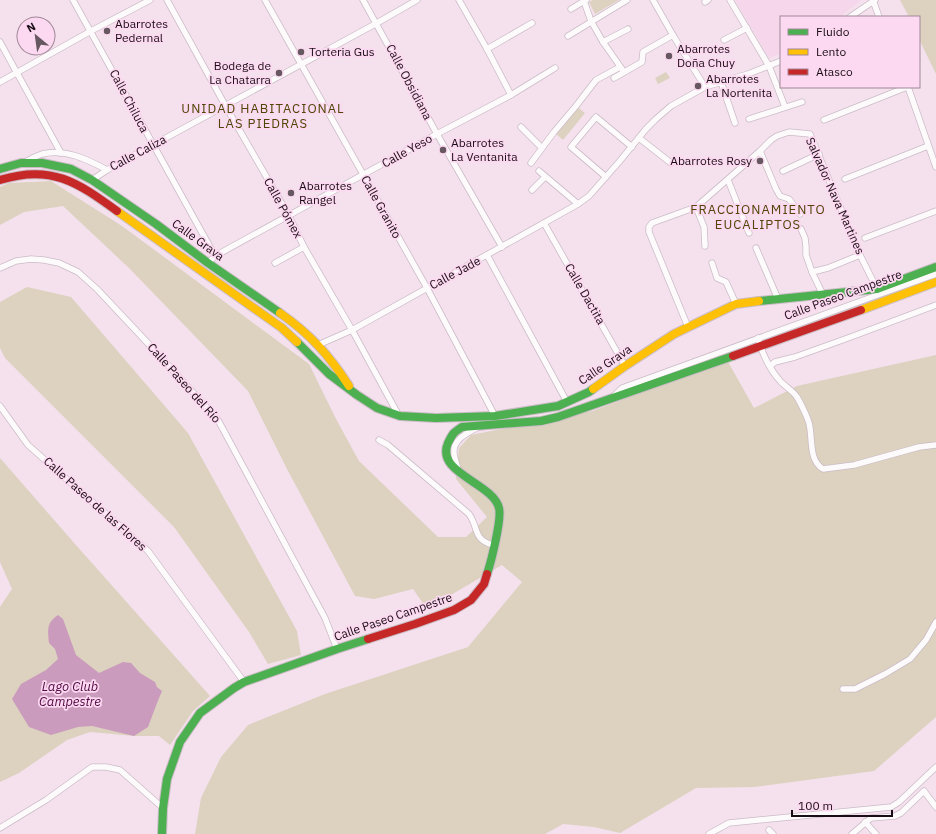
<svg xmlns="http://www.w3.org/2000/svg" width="936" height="834" font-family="'IBM Plex Sans',sans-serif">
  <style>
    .built { fill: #f5d6eb }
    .green { fill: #dcd2bf }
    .water { fill: #cb9bbd }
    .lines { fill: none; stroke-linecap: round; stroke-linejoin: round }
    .street-casing { stroke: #cbbcc6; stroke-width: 7 }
    .fast-casing { stroke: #cbbcc6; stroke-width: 10 }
    .slow-casing { stroke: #cbbcc6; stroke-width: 10 }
    .jam-casing { stroke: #cbbcc6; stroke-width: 10 }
    .street { stroke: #fdfafc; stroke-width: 5.5 }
    .fast { stroke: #4caf50; stroke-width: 8 }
    .slow { stroke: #ffc107; stroke-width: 8 }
    .jam { stroke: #c62828; stroke-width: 8 }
    .poi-dot { fill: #665761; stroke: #fcd9f0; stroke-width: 1.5 }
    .labels { text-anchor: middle; stroke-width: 3.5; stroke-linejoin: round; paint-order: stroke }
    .poi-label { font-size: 12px; fill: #190d15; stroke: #fcd9f0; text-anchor: start }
    .street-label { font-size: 12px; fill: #190d15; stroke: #fcd9f0 }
    .neighbourhood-label { font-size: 13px; letter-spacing: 1px; fill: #4c4705; stroke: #fcd9f0 }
    .water-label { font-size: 13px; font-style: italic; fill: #520844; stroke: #fcd9f0 }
  </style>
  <rect width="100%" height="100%" fill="#f4e1ed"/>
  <!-- built -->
  <polygon class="built" points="735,0 861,0 858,3 839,17 781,17 781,53 769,58"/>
  <!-- green -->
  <g class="green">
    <polygon points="593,0 619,0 595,14 589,2"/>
    <polygon points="900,0 936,0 936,74 919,39 919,17 909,17"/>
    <polygon points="666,72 670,78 658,84 655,78"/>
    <polygon points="576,106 585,113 563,140 554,132"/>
    <polygon points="51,181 122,226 309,364 336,419 359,461 438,537 466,537 487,517 456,479 459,448 471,435 593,411 727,360 754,408 797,386 936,355 936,717 874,771 754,787 696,788 620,833 594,827 563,824 545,834 195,834 201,798 221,757 248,725 325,694 468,647 522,582 502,565 427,609 413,589 374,599 355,596 287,469 248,391 129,268 63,206 24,212 0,225 0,187 9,183"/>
    <polygon points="27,287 71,297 188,433 297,631 301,655 268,664 249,632 174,527 5,358 0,348 0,302"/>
    <polygon points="0,458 75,544 210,696 193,711 170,745 159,736 134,736 90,732 67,740 19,773 0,782 0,607 12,589 0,562"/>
  </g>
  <!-- water -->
  <path class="water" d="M58,615l5,4 13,36 23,18 24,-11 8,1 9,10 15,9 2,5 5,4 -5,12 -9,24 -14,9 -42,-10 -14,1 -27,8 -22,-8 -17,-28 9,-15 25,-14 12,-11 -3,-10 -6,-6c-1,-13 -3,-20 9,-28z"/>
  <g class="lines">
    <defs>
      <g id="street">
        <path d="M73,0c48,85 94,171 142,256l-7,7"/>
        <polyline points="167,0 225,105 289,216 304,247 352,330 399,416"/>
        <polyline points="265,0 427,288 495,416"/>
        <polyline points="363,0 437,134 502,247"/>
        <polyline points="459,0 487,49 511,95"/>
        <polyline points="653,0 674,37 705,87"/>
        <polyline points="730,0 769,66 785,107"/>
        <polyline points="873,0 879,17"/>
        <polyline points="584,1 591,21 603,42 624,72"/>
        <polyline points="705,2 708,0"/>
        <polyline points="571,9 586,0"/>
        <polyline points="850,17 875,0"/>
        <polyline points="568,36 627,0"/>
        <polyline points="724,40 747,28"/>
        <polyline points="0,42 61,153"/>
        <polyline points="603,42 628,29"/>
        <polyline points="487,49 532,23"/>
        <polyline points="614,78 642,62 643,52 673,35"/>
        <polyline points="0,82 91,31 150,0"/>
        <polyline points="721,82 735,123"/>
        <polyline points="908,87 936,167"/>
        <polyline points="749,119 802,102"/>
        <polyline points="824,120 907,87"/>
        <polyline points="521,127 542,148"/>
        <polyline points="639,138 671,163"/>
        <polyline points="760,151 776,189 780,196 789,199 800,214"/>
        <path d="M25,162c5,-3 11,-6 17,-8 22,-6 47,6 65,16"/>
        <polyline points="531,163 554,132 576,106 596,80 620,67"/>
        <polyline points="539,171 578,204"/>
        <polyline points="783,171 819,154"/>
        <polyline points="606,177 571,147 596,117 632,147"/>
        <polyline points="845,179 928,146"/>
        <polyline points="92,180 107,170 377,23 417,0"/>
        <polyline points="728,180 749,233"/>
        <polyline points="532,190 545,177"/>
        <polyline points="696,207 704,227 705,246"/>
        <polyline points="544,223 625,366"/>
        <polyline points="801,229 805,238 806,247 806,255 812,272 823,295"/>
        <polyline points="865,238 936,211"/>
        <polyline points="756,248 778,299"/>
        <polyline points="487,255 567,402"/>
        <polyline points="215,256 437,134 511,95 555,68"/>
        <polyline points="275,263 304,247"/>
        <polyline points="712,263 717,278 726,282 736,304"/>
        <polyline points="0,268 16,261 31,259 44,260 59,263 78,272 97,289 159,355 218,420 325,618 337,649"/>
        <polyline points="812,272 828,268 860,255"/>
        <polyline points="688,327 649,232 649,227 652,223 696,207 760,151 771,140 777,136 789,132 810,134 860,255 877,289"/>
        <path d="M758,338c4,15 12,32 23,44 5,5 12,9 16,15 3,5 10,19 12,26 4,14 -1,37 14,46l31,-4 65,-18 17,-2"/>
        <polyline points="318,345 352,330 578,204 589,196 619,162 646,129 656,119 671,106 705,87 748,74 781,61"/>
        <polyline points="770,366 775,362 795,357 848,338 936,305"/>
        <polyline points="613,397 622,388 872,297 936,274"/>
        <polyline points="0,406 28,445 148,551 244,682"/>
        <path d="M379,440l9,5 81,69c10,14 4,26 24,31"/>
        <path d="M458,470c-1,-5 -3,-10 -4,-16 -2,-14 13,-21 24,-27"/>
        <polyline points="843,689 855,689 885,674 910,659 926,640 936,622"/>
        <polyline points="865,822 876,834"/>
        <polyline points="0,828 46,800 92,767 106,767 120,770 163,808"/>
        <polyline points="769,830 773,834"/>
        <polyline points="709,834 729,823 891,807 899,802 936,767"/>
        <polyline points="852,834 871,818 895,816 901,813 924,791 936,807"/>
      </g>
      <g id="fast">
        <polyline points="0,169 21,163 42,163 71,169 92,180 156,224 208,263 280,313"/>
        <polyline points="759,301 877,289 936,267"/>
        <polyline points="297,342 329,374 357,395 377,408 400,416 436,418 495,416 558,406 589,392 593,389"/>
        <path d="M487,574c4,-12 15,-55 12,-66 -6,-25 -64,-35 -51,-65 5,-10 5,-10 14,-16l79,-6 17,-4 175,-61"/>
        <polyline points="162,834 163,808 167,779 180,742 200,713 234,688 244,682 337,649 368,639"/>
      </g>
      <g id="slow">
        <polyline points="117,211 282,328 297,342"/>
        <polyline points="861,310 936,282"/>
        <path d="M280,313c30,21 49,42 69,73"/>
        <polyline points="593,389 625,366 674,334 736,304 759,301"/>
      </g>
      <g id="jam">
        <path d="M0,180c51,-16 77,2 117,31"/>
        <polyline points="733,356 861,310"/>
        <polyline points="368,639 415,624 454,610 471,600 484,584 487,574"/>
      </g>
    </defs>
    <!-- street casing -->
    <use href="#street" class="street-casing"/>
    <!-- fast casing -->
    <use href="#fast" class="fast-casing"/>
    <!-- slow casing -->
    <use href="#slow" class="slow-casing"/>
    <!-- jam casing -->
    <use href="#jam" class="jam-casing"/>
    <!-- street -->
    <use href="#street" class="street"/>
    <!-- fast -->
    <use href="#fast" class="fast"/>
    <!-- slow -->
    <use href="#slow" class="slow"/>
    <!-- jam -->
    <use href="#jam" class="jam"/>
  </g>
  <!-- markers -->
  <g class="poi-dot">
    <circle cx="107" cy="31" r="4"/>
    <circle cx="301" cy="52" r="4"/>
    <circle cx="669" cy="56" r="4"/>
    <circle cx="279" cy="73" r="4"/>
    <circle cx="698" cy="86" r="4"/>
    <circle cx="443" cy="150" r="4"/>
    <circle cx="760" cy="161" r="4"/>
    <circle cx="291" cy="193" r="4"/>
  </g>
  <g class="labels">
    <!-- poi labels -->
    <g class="poi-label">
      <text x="115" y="28">Abarrotes<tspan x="115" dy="14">Pedernal</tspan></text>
      <text x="677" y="53">Abarrotes<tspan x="677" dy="14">Doña Chuy</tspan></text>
      <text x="309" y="56">Torteria Gus</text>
      <text x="271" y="70" text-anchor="end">Bodega de<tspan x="271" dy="14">La Chatarra</tspan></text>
      <text x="706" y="83">Abarrotes<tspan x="706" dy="14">La Nortenita</tspan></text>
      <text x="451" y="147">Abarrotes<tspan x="451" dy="14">La Ventanita</tspan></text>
      <text x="752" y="165" text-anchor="end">Abarrotes Rosy</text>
      <text x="299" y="190">Abarrotes<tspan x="299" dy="14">Rangel</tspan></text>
    </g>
    <!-- street labels -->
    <g class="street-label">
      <text transform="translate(409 82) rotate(62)" y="4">Calle Obsidiana</text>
      <text transform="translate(129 101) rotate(62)" y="4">Calle Chiluca</text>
      <text transform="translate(407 151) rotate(-29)" y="4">Calle Yeso</text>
      <text transform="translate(138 153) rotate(-28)" y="4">Calle Caliza</text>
      <text transform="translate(835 196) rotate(66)" y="4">Salvador Nava Martines</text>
      <text transform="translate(381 207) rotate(61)" y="4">Calle Granito</text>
      <text transform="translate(283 208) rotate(61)" y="4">Calle Pómex</text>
      <text transform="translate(198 240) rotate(36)" y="4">Calle Grava</text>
      <text transform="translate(455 273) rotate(-28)" y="4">Calle Jade</text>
      <text transform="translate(585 294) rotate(60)" y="4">Calle Dactita</text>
      <text transform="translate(843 295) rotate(-20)" y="4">Calle Paseo Campestre</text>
      <text transform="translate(605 365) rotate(-34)" y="4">Calle Grava</text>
      <text transform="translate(184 383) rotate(48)" y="4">Calle Paseo del Río</text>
      <text transform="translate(95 504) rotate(42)" y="4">Calle Paseo de las Flores</text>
      <text transform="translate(393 617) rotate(-19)" y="4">Calle Paseo Campestre</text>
    </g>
    <!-- neighbourhood labels -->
    <g class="neighbourhood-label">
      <text x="263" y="113">UNIDAD HABITACIONAL<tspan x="263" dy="15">LAS PIEDRAS</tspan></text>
      <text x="758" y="214">FRACCIONAMIENTO<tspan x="758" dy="15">EUCALIPTOS</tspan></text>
    </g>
    <!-- water labels -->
    <g class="water-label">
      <text x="70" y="691">Lago Club<tspan x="70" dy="15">Campestre</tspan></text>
    </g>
  </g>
  <!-- legend -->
  <rect x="780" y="16" width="140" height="72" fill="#fcd9f0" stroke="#a18798"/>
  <rect x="788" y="29" width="20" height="6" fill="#4caf50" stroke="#a18798"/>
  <text x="816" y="36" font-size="12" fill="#190d15">Fluido</text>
  <rect x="788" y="49" width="20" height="6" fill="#ffc107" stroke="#a18798"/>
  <text x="816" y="56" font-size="12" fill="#190d15">Lento</text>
  <rect x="788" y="69" width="20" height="6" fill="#c62828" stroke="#a18798"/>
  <text x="816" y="76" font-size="12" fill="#190d15">Atasco</text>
  <!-- north arrow -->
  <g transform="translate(36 36) rotate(331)"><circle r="19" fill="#fcd9f0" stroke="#a18798"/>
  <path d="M0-3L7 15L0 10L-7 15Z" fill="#665761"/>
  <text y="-6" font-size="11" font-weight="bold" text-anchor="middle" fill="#190d15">N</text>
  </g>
  <!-- scale -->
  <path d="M792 810v6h100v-6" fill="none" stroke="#190d15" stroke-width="2"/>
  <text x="798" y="810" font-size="12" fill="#190d15" stroke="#fcd9f0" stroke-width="3" paint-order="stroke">100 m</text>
</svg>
